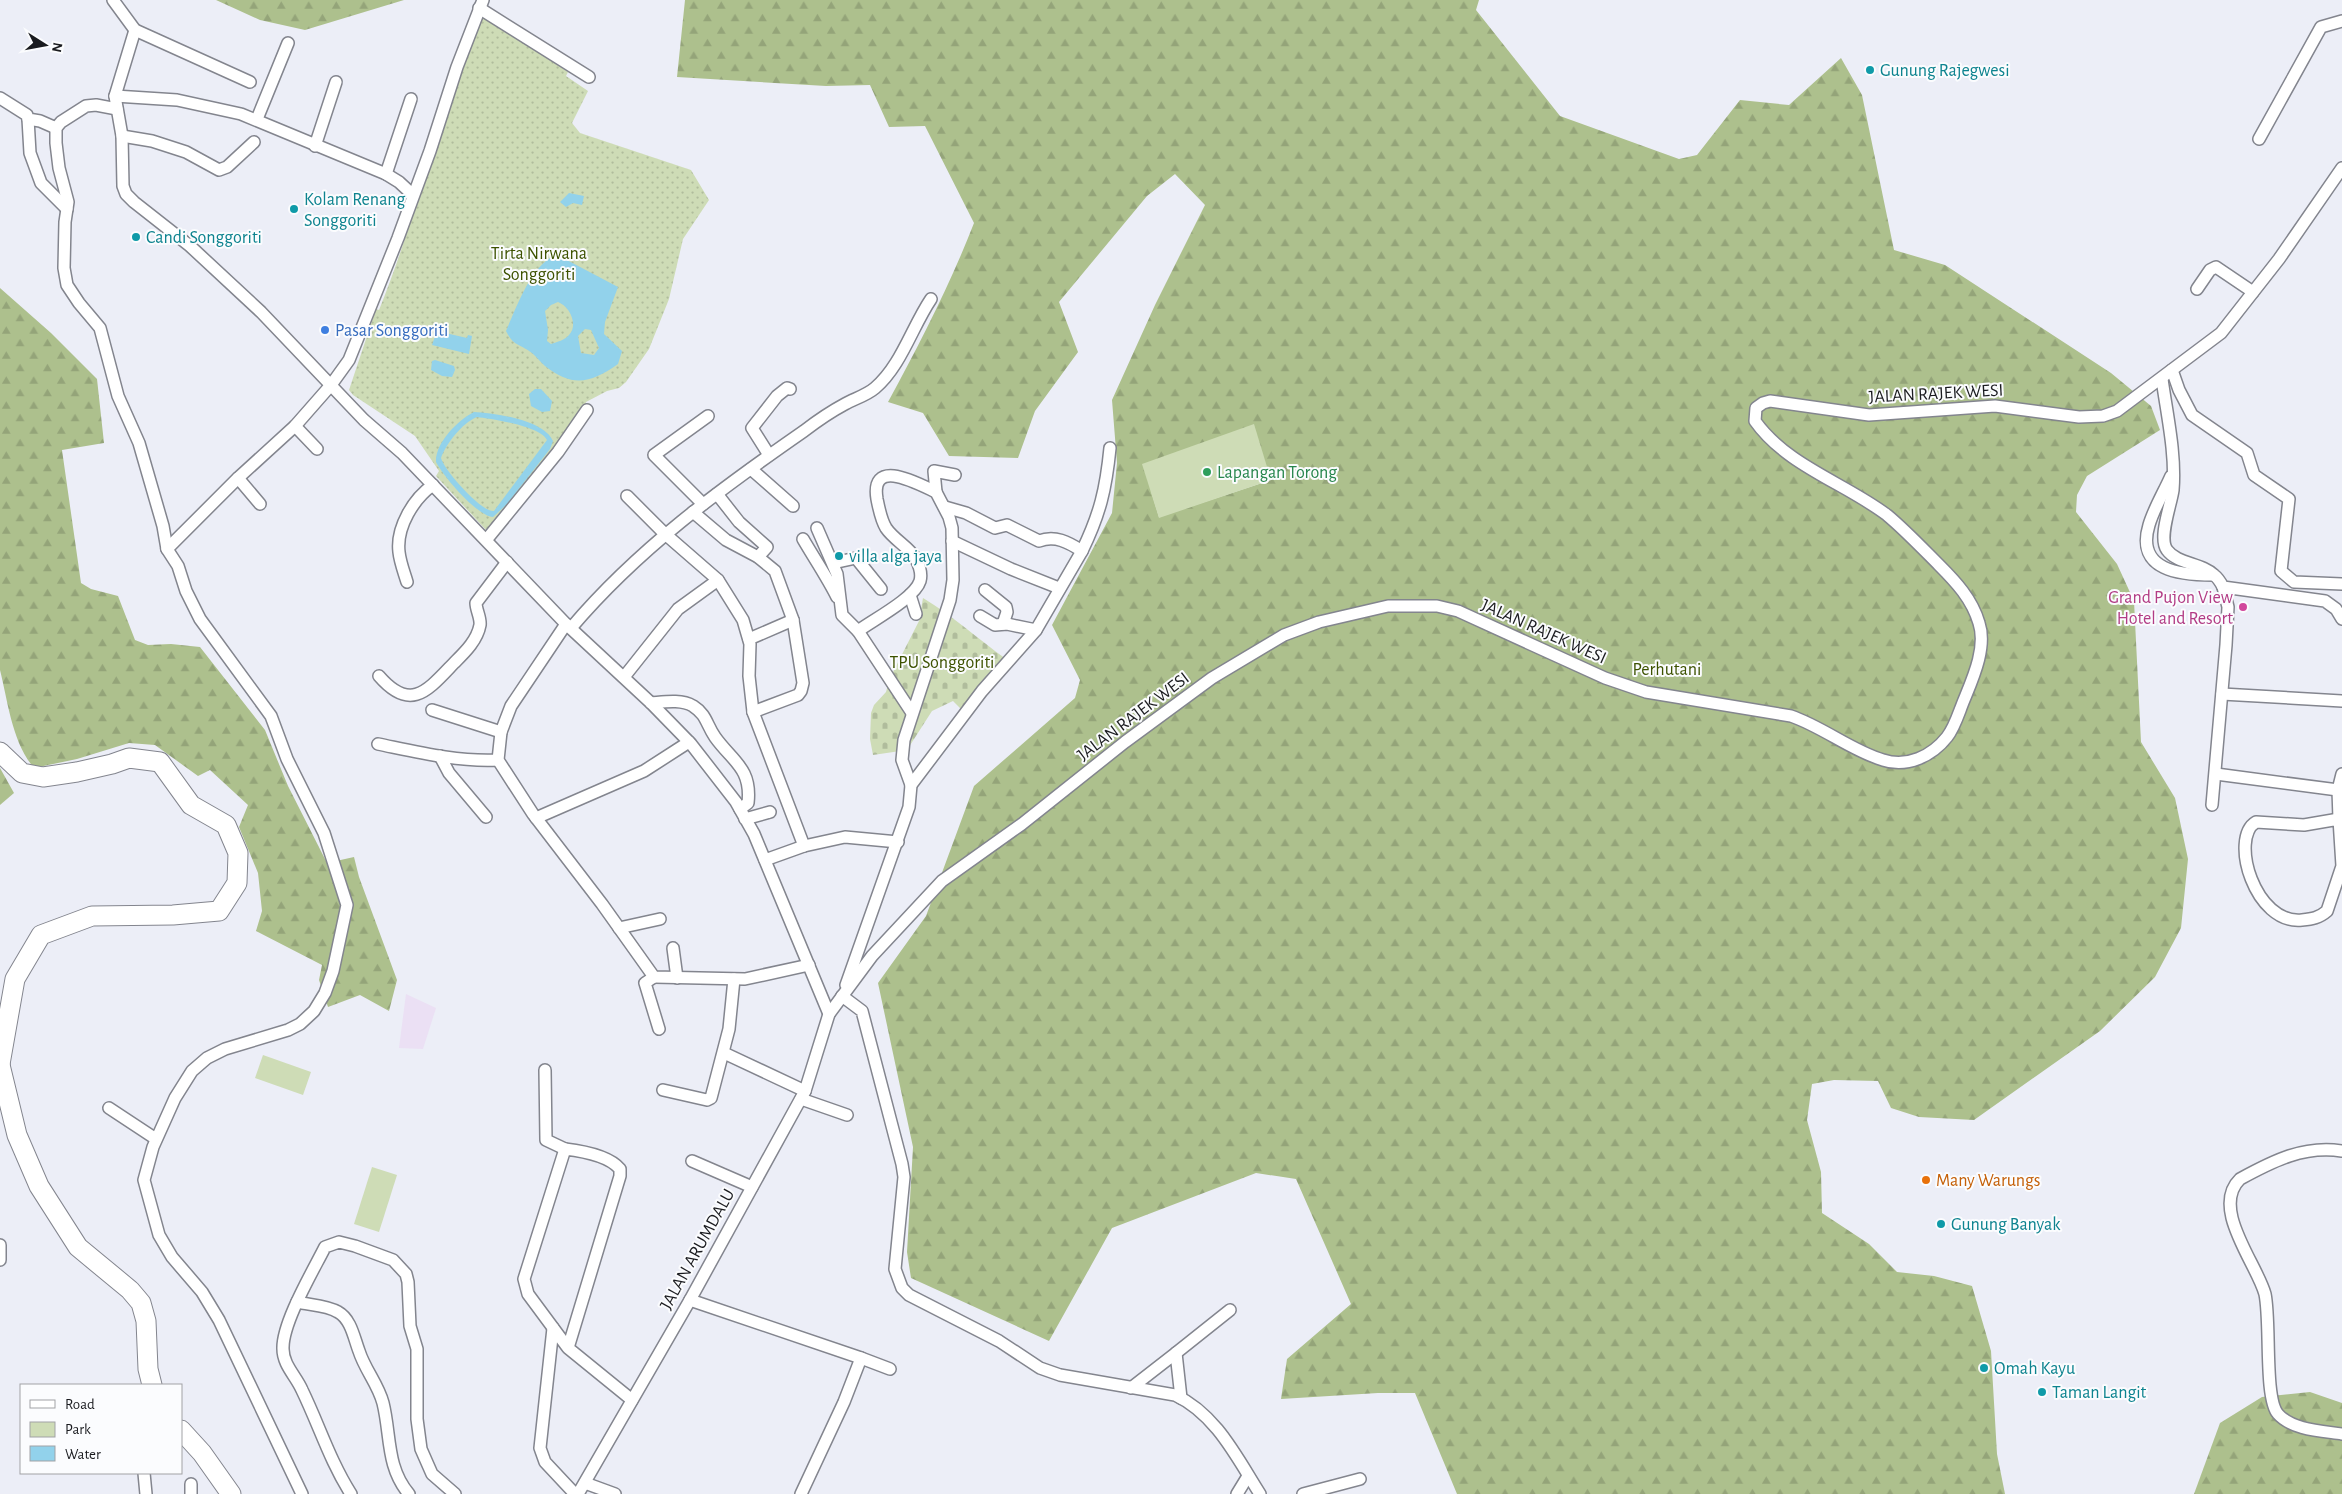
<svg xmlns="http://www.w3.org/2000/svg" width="2342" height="1494" font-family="'Alegreya Sans',sans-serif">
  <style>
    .medical { fill: #ebe0f4 }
    .green { fill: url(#green-dots) }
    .forest { fill: url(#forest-firs); fill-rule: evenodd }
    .cemetery { fill: url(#cemetery-stones) }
    .pitch { fill: #cedcb6 }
    .water { fill: #92d2eb; fill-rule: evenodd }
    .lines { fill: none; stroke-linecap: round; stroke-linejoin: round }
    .minor-casing { stroke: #83858e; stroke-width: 14 }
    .primary-casing { stroke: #83858e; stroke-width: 21 }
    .minor { stroke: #fff; stroke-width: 11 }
    .primary { stroke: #fff; stroke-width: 19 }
    .culture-dot { fill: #0f9aa8; stroke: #fbfcfe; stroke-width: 2 }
    .shop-dot { fill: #3f7fe0; stroke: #fbfcfe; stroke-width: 2 }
    .leisure-dot { fill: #2e9e5b; stroke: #fbfcfe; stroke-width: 2 }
    .hotel-dot { fill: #d1479c; stroke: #fbfcfe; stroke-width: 2 }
    .food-dot { fill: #e8710a; stroke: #fbfcfe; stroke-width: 2 }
    .labels { text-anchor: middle; stroke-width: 4; stroke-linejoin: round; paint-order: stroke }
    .culture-label { font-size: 18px; fill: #0d838f; stroke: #fbfcfe; text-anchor: start }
    .park-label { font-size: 18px; fill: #3d5200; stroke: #fbfcfe }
    .shop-label { font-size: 18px; fill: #366cbe; stroke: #fbfcfe; text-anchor: start }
    .street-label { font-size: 18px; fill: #1a1b1f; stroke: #fbfcfe }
    .leisure-label { font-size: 18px; fill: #27864d; stroke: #fbfcfe; text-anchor: start }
    .hotel-label { font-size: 18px; fill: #b23c85; stroke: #fbfcfe; text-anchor: end }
    .food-label { font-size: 18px; fill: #c56008; stroke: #fbfcfe; text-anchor: start }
  </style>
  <defs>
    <pattern id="green-dots" width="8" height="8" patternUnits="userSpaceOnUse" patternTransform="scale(1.25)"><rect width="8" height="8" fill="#cedcb6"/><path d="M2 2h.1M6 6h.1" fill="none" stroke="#b0bc9c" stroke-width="1.8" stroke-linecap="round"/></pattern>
    <pattern id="forest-firs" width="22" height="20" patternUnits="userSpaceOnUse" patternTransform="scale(1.25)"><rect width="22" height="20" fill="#adc08d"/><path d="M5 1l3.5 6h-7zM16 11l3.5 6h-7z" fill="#94a479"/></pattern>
    <pattern id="cemetery-stones" width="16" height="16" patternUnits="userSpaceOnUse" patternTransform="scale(1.25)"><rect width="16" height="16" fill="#cedcb6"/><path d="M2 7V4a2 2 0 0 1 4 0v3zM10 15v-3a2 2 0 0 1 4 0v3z" fill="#b0bc9c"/></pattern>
  </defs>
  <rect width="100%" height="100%" fill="#eceef7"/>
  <!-- medical -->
  <polygon class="medical" points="406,994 436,1008 423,1049 399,1048"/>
  <!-- green -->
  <path class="green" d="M484,16l84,56 -2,4 22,15 -16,32 8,10 111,37 18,30 -26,39 -14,60 -20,50 -23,33 -7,6 -12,3 -21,11 -2,7 -38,54 -56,67h-4l-50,-54 3,-5 -24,-35 -62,-41 -4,-5 27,-81 3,1c16,-40 29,-79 41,-120 18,-59 39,-116 60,-173z"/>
  <!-- forest -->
  <g class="forest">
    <polygon points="216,0 404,0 305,30 260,20"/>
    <path d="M685,0h794l-3,10 84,106 119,43 18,-4 43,-55 49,5 52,-47 21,37 32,155 51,15 166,108 40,33 9,24 -73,46 -10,19 -1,17 41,52 17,37 7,141 34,56 13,61 -7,69 -26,49 -55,54 -126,89 -55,-3 -28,-9 -13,-27 -44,-1 -22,4 -5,36 14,52 1,41 47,31 28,28 37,4 38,10 19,65 6,103 8,40h-548l-42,-101h-37l-97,6 6,-40 64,-55 -55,-125 -40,-6 -144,55 -63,113 -138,-63 -4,-26 6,-105 -35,-164 48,-67 48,-130 101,-88 5,-18 -28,-55 60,-112 5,-50 -5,-63 43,-95 50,-100 -30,-31 -28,22 -88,106 19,50 -43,59 -17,47 -69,-2 -26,-43 -35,-11c32,-59 62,-117 86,-179l-49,-97 -36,1 -19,-42 -44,1 -149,-9zM1271,480l-112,37 -8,-26z"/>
    <path d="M0,288l51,45 46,46 7,64 -42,7 19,133 10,6 27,7 17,44 13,5 23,-1 29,3 65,83 23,56 39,77 27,-6 5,20 38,103 -8,31 -29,-16 -32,12 -9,-27 3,-15 -66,-34 6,-20 -4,-38 -19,-46 9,-22 -38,-35 -12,6 -43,-31 -26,-2 -52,16 -43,9c-22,-26 -26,-66 -34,-98z"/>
    <polygon points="0,768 14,793 0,805"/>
    <polygon points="2310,1392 2342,1403 2342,1494 2194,1494 2220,1423 2262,1397"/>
  </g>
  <!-- cemetery -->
  <path class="cemetery" d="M923,598c30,18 55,41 83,61l-43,52 -10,-10 -21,10 -25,39 -34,5 -3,-16 1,-26 3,-8 12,-13 4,-14 29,-57z"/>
  <!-- pitch -->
  <g class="pitch">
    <polygon points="1254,424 1271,480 1159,518 1142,464"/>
    <polygon points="263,1055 311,1072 303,1095 255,1078"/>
    <polygon points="372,1167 397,1175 379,1232 354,1224"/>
  </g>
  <!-- water -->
  <g class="water">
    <polygon points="569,193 584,196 582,205 573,203 566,207 560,202"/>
    <path d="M554,256l9,2 55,29 -13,35 -1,12 18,17 -4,13c-27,19 -45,24 -73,2 -5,-4 -8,-9 -13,-13 -13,-10 -18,-6 -26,-22 10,-23 25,-65 48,-75zM558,302c11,4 21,22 11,33 -4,5 -12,7 -18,9l-4,-3 1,-11 -3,-19 6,-6zM585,329l6,1 8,18 -5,7 -13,-2 -3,-17z"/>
    <polygon points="438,328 442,329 441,332 467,338 468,335 472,336 469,354 432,345"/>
    <polygon points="435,360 454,366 455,370 452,377 442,376 431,370 432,361"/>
    <polygon points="535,389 541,389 552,401 550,411 542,412 531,406 529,394"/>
    <path d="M474,412c21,1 70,8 79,29l-3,8 -44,56 -13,12c-16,-1 -50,-41 -57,-55 -1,-19 22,-42 38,-50zM477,417c15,2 63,9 70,23l-53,71c-12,2 -50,-41 -53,-53 5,-14 21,-35 36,-41z"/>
  </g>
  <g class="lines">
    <defs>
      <g id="minor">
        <polyline points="113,0 135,30 250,82"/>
        <polyline points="479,8 589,77"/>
        <polyline points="135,30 115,96 122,136 123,186 126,194 134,202 190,246 261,312 364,420 402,453 566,624 651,703 691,744 736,802 754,834 829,1014"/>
        <polyline points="115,96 177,100 241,114 386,174 399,182 413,195"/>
        <polyline points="0,98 27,115 28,119 40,121 56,128"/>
        <polyline points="117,109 96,105 86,106 61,122 56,128 56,143 59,168 68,202 65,222 64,268 67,285 79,303 100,328 118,396 139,443 163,526 167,549"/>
        <polyline points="28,119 30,153 41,183 67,209"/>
        <polyline points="257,119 288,43"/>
        <polyline points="122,136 152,141 186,152 219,170 227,167 254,142"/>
        <polyline points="2259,139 2321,27 2342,21"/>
        <polyline points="315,146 336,82"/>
        <polyline points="386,174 411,99"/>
        <polyline points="2197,289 2210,270 2216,267 2253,292"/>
        <polyline points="2172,370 2179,390 2192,415 2247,453 2254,475 2289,499 2281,571 2294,582 2342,584"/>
        <path d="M2162,379c5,36 14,75 11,111 -2,15 -15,48 -6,60 10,14 35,13 47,25 4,3 7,8 9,12l102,14 11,8 6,10"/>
        <polyline points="295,426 317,449"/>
        <polyline points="769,455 752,428 777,396 787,388 790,389"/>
        <polyline points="751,469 793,506"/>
        <path d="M2171,476c-7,16 -17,32 -22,49 -14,46 32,50 64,50"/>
        <polyline points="238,478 260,504"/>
        <polyline points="936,492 934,471 955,475"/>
        <polyline points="717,494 739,522 767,547 758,557"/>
        <polyline points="627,496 664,533 718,580 743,620 750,644 749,676 753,712 804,846"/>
        <polyline points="703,504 654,455 708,416"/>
        <polyline points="693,512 726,540 758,557 775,571 793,620 803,683 801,691 798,695 753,712"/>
        <polyline points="817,528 837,574 842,615 858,631 912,713"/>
        <polyline points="487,539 558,452 587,410"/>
        <path d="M803,539c11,19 24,38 34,58"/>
        <polyline points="952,541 1011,569 1059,588"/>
        <path d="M1082,551c18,-37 24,-62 28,-103"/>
        <polyline points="833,563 856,558 881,589"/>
        <path d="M407,582c-3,-10 -7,-20 -8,-30 -3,-25 15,-54 34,-67"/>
        <polyline points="985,590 1006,607 1007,612 1003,624"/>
        <polyline points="910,595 916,614"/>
        <polyline points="980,616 995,625 1007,624 1036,630"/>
        <polyline points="566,624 511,706 501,732 498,760 533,814 602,904 654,977 745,979 809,965"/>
        <path d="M571,628c67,-79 148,-138 233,-197 13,-10 26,-19 41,-27 9,-5 22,-9 30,-16 26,-22 37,-61 56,-89"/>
        <path d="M858,631c15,-11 57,-33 62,-50 2,-7 -1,-16 -4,-22 -7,-12 -22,-19 -30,-31 -5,-8 -7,-19 -9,-29 -7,-42 40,-16 59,-7l13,25 3,11 1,52 -3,20 -46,140 -2,20 9,25"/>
        <polyline points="749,639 793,620"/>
        <path d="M379,676c32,37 49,14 75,-13 10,-10 23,-22 26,-38 1,-7 -4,-15 -4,-22l31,-41"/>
        <polyline points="624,677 678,609 718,580"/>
        <polyline points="2222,694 2342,701"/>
        <path d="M651,703c13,-1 30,-4 42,3 14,9 13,18 22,31 17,24 37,31 33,66l-8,6"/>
        <polyline points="432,710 501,732"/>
        <path d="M378,744c39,8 79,18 120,16"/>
        <polyline points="440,756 449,773 486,817"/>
        <polyline points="2216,774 2338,790"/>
        <polyline points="2212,805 2226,645 2228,607 2223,587"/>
        <polyline points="536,818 644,771 689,742"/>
        <polyline points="745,819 770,812"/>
        <path d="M2339,819l3,47 -15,45c-8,7 -15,8 -25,9 -47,5 -73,-82 -46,-98l48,3z"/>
        <polyline points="2339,819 2338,790 2342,774"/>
        <polyline points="765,860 804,846 845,837 898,842"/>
        <polyline points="619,928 660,919"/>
        <polyline points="673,948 677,978"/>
        <polyline points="654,977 645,983 659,1029"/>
        <path d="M846,985l63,-178 2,-22 71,-94 54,-61 46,-79c-14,-9 -27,-16 -43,-10l-32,-16 -12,3 -29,-15 -21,-6"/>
        <path d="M842,996l20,15 40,153 2,13 -9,92 7,19 7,7 90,46 41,27 20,7 115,20c41,19 62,63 85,99"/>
        <polyline points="724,1053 805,1091"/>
        <polyline points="545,1070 546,1140 565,1149"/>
        <polyline points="663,1090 707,1100 711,1098 729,1029 734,979"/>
        <polyline points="801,1099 847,1115"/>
        <polyline points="109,1108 156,1139"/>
        <path d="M2342,1151c-38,-6 -69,10 -102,28 -30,29 17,85 25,115 6,28 -1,104 13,120 14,16 44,17 64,20"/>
        <polyline points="692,1161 752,1187"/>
        <polyline points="0,1245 0,1260"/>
        <polyline points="690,1300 861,1358 844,1402 801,1494"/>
        <path d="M297,1302c12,3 30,3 41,10 13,7 16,26 21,39 6,19 19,33 24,52 8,32 3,64 26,91"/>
        <polyline points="553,1328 540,1448 545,1462 575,1494"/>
        <path d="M568,1348l-40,-54 -4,-15 41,-130c17,2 44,7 55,20v7l-52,172 64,52"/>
        <polyline points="1176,1353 1230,1310"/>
        <polyline points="861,1358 890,1369"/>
        <polyline points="1131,1388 1176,1353 1181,1398"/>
        <polyline points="144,1473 146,1494"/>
        <polyline points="585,1483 615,1494"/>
        <polyline points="191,1494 191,1484"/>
        <polyline points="302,1494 219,1320 202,1292 172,1257 159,1235 144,1180 153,1147 175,1098 192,1071 207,1058 225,1049 288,1030 300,1024 314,1011 325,993 333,971 347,905 324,833 287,759 271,716 200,619 186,591 178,566 167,549 238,478 295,426 331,385 349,360 398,238 430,151 457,67 483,0"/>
        <path d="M351,1494c-21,-33 -32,-69 -49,-104 -6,-14 -19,-25 -19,-41 -1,-26 30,-78 42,-102l14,-5 16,4 38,14 13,14 2,8 2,44 7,23v70l4,30 11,25 23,20"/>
        <path d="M578,1494l112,-194 115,-209 24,-77 43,-58 70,-75 80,-57 103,-82 87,-64 72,-43 35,-13 69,-16h49l21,5 147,67 41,14 145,24c32,11 61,35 92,44 24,8 49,-4 64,-23 8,-10 12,-25 17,-37 9,-22 23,-53 15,-77 -7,-24 -23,-41 -40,-58 -17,-17 -34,-35 -52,-50 -42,-32 -100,-49 -132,-94l1,-13 7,-5 7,-2 99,14 126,-9 84,11 24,-1 14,-5 104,-78 58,-74 63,-91"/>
        <polyline points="1237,1494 1248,1476"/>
        <polyline points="1303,1494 1360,1479"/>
      </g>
      <g id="primary">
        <polyline points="0,752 22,773 43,777 77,772 112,764 129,758 160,762 191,805 226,825 238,853 237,883 219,911 173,915 92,916 41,935 15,979 0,1064"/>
        <polyline points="0,1065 17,1135 39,1186 78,1247 130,1290 141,1303 146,1321 148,1369 152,1385"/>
        <polyline points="181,1430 202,1453 231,1494"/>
      </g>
    </defs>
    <!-- minor casing -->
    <use href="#minor" class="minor-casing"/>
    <!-- primary casing -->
    <use href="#primary" class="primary-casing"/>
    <!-- minor -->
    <use href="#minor" class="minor"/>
    <!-- primary -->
    <use href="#primary" class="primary"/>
  </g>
  <!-- markers -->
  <g class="culture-dot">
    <circle cx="1870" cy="70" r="5"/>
    <circle cx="294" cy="209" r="5"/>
    <circle cx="136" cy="237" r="5"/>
    <circle cx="839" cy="556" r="5"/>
    <circle cx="1941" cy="1224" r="5"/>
    <circle cx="1984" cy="1368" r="5"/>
    <circle cx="2042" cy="1392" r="5"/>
  </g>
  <circle class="shop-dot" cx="325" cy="330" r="5"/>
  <circle class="leisure-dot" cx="1207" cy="472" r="5"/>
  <circle class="hotel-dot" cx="2243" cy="607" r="5"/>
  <circle class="food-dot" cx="1926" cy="1180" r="5"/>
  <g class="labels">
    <!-- culture labels -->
    <g class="culture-label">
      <text x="1880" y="76">Gunung Rajegwesi</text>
      <text x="304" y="205">Kolam Renang<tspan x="304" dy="21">Songgoriti</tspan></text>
      <text x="146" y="243">Candi Songgoriti</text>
      <text x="849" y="562">villa alga jaya</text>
      <text x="1951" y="1230">Gunung Banyak</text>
      <text x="1994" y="1374">Omah Kayu</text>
      <text x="2052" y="1398">Taman Langit</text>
    </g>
    <!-- park labels -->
    <g class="park-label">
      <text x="539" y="259">Tirta Nirwana<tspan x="539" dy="21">Songgoriti</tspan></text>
      <text x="942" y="668">TPU Songgoriti</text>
      <text x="1667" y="675">Perhutani</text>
    </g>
    <!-- shop labels -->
    <g class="shop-label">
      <text x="335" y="336">Pasar Songgoriti</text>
    </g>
    <!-- street labels -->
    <g class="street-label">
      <text transform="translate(1936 393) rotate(-3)" y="6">JALAN RAJEK WESI</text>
      <text transform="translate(1544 631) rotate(24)" y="6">JALAN RAJEK WESI</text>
      <text transform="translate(1133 716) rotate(-37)" y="6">JALAN RAJEK WESI</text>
      <text transform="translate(697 1249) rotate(-61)" y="6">JALAN ARUMDALU</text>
    </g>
    <!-- leisure labels -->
    <g class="leisure-label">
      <text x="1217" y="478">Lapangan Torong</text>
    </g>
    <!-- hotel labels -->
    <g class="hotel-label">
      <text x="2233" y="603">Grand Pujon View<tspan x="2233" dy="21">Hotel and Resort</tspan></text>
    </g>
    <!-- food labels -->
    <g class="food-label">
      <text x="1936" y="1186">Many Warungs</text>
    </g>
  </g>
  <!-- legend -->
  <rect x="20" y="1384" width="162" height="90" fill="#fbfcfe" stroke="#a1a2a5"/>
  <rect x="30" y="1400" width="25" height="8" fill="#ffffff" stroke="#a1a2a5"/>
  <text x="65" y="1409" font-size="15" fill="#1a1b1f">Road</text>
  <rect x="30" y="1422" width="25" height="15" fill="#cedcb6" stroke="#a1a2a5"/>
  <text x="65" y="1434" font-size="15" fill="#1a1b1f">Park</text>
  <rect x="30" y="1446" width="25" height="15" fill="#92d2eb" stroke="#a1a2a5"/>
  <text x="65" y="1459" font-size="15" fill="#1a1b1f">Water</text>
  <!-- north arrow -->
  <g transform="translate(45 45) rotate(101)" stroke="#fbfcfe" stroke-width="4" paint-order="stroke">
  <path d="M0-4L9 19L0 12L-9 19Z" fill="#1a1b1f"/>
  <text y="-8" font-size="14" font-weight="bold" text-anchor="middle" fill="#1a1b1f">N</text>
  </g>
</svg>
